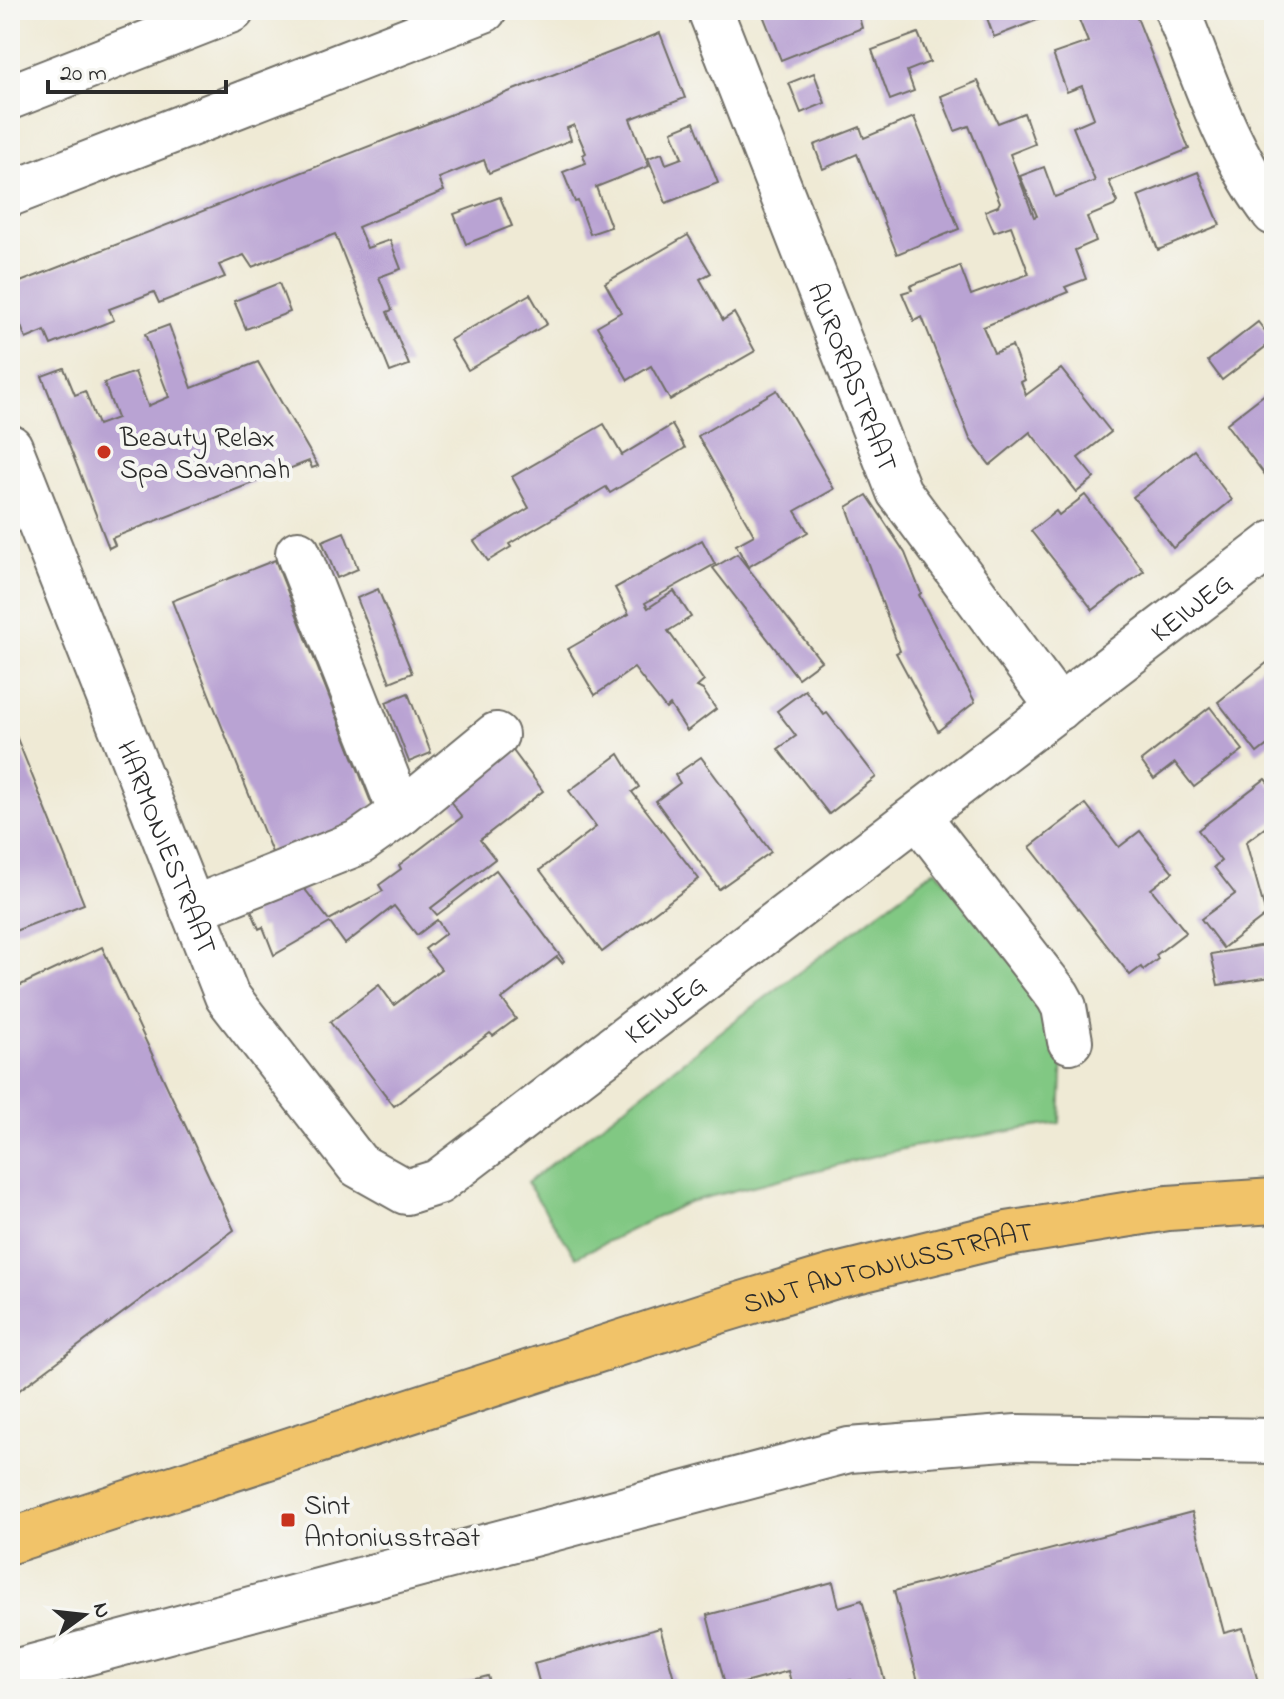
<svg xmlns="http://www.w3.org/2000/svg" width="1284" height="1699" font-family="'Indie Flower',sans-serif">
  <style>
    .green { fill: #81c883; stroke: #567a57; stroke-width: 2 }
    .building { fill: #b9a3d3 }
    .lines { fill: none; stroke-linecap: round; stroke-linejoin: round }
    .minor-casing { stroke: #706e66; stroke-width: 48 }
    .major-casing { stroke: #706e66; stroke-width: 48 }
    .minor { stroke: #fff; stroke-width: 44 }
    .major { stroke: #f1c369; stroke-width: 44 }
    .poi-dot { fill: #c8321e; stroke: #f6f6f2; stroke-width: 3 }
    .labels { text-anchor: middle; stroke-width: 8; stroke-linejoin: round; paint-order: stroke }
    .street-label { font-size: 28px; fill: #2b2b2b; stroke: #f6f6f2 }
    .poi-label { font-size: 28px; fill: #2b2b2b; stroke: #f6f6f2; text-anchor: start }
  </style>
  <rect width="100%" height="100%" fill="#f6f6f2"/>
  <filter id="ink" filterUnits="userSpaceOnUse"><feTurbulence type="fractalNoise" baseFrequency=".0125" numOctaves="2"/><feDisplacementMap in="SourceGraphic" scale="16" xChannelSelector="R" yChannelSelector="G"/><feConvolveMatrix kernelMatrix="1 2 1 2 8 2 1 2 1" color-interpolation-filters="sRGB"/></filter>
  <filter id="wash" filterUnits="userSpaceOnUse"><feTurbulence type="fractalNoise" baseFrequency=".006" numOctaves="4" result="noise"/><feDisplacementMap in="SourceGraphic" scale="32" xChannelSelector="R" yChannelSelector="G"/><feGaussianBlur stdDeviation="1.8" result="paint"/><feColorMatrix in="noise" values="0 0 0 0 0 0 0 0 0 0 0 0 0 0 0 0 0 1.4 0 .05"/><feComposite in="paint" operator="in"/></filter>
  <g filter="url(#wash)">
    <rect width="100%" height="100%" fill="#efead5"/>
    <!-- green -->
    <polygon class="green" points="936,869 1064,1028 1060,1123 911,1147 688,1202 576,1257 527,1183 741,1016"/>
    <g id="blocks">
      <!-- building -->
      <g class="building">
        <polygon points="761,10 868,10 858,14 862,28 781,60"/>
        <polygon points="984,10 1037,10 1040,19 994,37"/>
        <polygon points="1075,10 1134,10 1189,149 1109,181 1117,202 1114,206 1087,217 1096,241 1075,250 1086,279 1065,287 1068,292 983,327 994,353 1012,346 1025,380 1021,382 1026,395 1061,369 1111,432 1078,458 1094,478 1077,492 1030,432 990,465 970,439 922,317 914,321 902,293 912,290 910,286 960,266 971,295 1029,274 1011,226 994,232 985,211 998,206 1000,202 969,126 955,131 941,96 978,81 998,123 1024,113 1035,144 1010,154 1034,217 1037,216 1020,176 1044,167 1055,197 1095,181 1073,127 1094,118 1082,86 1067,92 1053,54 1088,42"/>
        <polygon points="660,33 685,98 630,119 649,166 596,187 611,227 590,234 578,201 575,202 563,172 586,163 583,155 586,153 574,125 567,128 571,140 489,173 484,160 439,178 444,191 358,227 367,248 390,240 401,269 379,277 392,310 387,312 409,365 390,372 335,234 252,267 244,255 219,265 225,277 159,303 154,292 136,299 109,309 114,320 51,345 45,331 26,339 10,298 10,286"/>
        <polygon points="918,33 930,62 907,71 914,91 890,100 872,50"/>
        <polygon points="814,73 825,103 801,113 789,83"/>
        <polygon points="914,117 959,229 897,254 857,154 823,169 814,145 860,127 864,138"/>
        <polygon points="694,122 718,183 666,203 648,158 662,153 666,164 682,158 672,131"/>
        <polygon points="1198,172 1220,225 1158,250 1138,196"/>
        <polygon points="500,197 512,226 466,244 454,214"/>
        <polygon points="688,235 711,273 700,279 723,320 734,313 755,351 670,400 651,366 628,380 597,326 621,312 605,283"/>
        <polygon points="279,283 290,312 246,329 234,301"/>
        <polygon points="530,294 547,324 468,370 450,340"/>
        <polygon points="1258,322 1273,341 1222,380 1208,361"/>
        <polygon points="169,325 192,388 258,362 318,466 312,468 309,461 112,538 115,545 109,548 42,376 64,368 75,395 85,391 98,425 117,418 104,383 135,372 148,406 169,397 145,334"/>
        <polygon points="1274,387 1274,470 1266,476 1226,424"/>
        <polygon points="777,390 834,489 795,511 808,532 748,567 736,545 754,535 698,436"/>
        <polygon points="604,424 622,455 672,425 685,448 610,493 606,487 509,544 511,547 488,561 474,541 529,508 512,477"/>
        <polygon points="1194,450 1232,500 1173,548 1133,497"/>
        <polygon points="867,495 905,553 921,593 919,595 975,702 938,731 896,653 900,651 847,507"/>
        <polygon points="1085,495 1144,571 1093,610 1031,531 1056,511 1059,515"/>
        <polygon points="344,532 358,569 337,578 322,541"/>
        <polygon points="702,540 715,564 645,603 648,608 674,591 691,617 668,631 704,681 697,687 703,690 716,709 687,731 670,705 666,709 634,668 595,695 568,649 629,614 615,588"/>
        <polygon points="737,554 821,661 798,678 713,568"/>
        <polygon points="275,560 376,815 273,855 172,601"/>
        <polygon points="378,589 412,673 390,682 357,598"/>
        <polygon points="1274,657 1274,740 1257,753 1218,702"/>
        <polygon points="805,690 824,715 827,713 876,777 829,814 778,749 796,736 777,711"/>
        <polygon points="408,693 431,753 409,762 386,702"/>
        <polygon points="1210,707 1243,750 1194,787 1175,763 1154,779 1141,761"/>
        <polygon points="10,721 84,904 10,933"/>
        <polygon points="511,748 543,791 480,840 495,859 431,908 437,915 496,870 564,961 562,963 557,957 502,999 516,1019 493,1036 490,1033 394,1106 330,1022 379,985 394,1005 441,969 425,949 446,933 437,920 417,935 394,906 345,944 330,923 274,955 263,927 259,929 249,905 303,887 329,920 383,891 379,885 401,869 399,865 462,817 447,797"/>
        <polygon points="619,754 639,787 632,792 699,879 602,952 540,870 596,827 569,791"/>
        <polygon points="701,757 771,852 719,889 656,801 680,783 675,775"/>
        <polygon points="1265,779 1274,790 1274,821 1246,842 1266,915 1223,948 1201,919 1235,894 1214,867 1221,861 1198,830"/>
        <polygon points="1086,804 1119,847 1140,831 1173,872 1151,889 1186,932 1156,955 1158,959 1143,970 1141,967 1130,975 1030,847"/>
        <polygon points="1265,945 1271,977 1218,985 1211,954"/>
        <polygon points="102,947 234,1230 10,1397 10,990"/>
        <polygon points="1192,1512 1224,1633 1243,1628 1260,1689 920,1689 894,1591"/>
        <polygon points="833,1582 839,1607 862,1600 887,1689 853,1689 851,1680 816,1689 793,1689 788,1671 726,1688 707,1615"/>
        <polygon points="660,1628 677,1689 541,1689 534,1663"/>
        <polygon points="488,1676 492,1689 441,1689 441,1688"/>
      </g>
    </g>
  </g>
  <g filter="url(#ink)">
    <use href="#blocks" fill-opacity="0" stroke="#706e66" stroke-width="2"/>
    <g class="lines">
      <defs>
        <g id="minor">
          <path id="s1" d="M710,10l189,482 160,216"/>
          <path d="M1177,10c28,70 51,143 97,203"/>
          <polyline points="10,97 232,10"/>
          <polyline points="10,194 484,10"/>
          <path id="s2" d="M10,447l217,549 131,169 48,27 32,-10 836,-639"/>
          <polyline points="298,553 401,813"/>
          <polyline points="918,816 1058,996 1064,1007 1070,1041"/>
          <polyline points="192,909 360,842 401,813 496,735"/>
          <polyline points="10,1673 849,1450 1017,1437 1274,1441"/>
        </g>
        <g id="major">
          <path id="s3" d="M10,1541l696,-226 126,-38 175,-43 161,-26 106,-7"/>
        </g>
      </defs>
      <!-- minor casing -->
      <use href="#minor" class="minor-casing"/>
      <!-- major casing -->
      <use href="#major" class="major-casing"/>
      <!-- minor -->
      <use href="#minor" class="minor"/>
      <!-- major -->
      <use href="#major" class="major"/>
    </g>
  </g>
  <!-- markers -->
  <g class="poi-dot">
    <circle cx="104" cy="452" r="8"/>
    <rect x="280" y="1512" width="16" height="16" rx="4"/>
  </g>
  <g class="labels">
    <!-- street labels -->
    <g class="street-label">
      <text dy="10" stroke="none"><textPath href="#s1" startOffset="394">AURORASTRAAT</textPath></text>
      <text dy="10" stroke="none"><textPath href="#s2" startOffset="1840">KEIWEG</textPath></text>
      <text dy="10" stroke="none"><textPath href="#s2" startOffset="430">HARMONIESTRAAT</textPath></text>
      <text dy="10" stroke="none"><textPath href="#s2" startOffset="1178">KEIWEG</textPath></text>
      <text dy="10" stroke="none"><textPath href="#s3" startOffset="920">SINT ANTONIUSSTRAAT</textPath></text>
    </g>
    <!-- poi labels -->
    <g class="poi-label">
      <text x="120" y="446">Beauty Relax<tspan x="120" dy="32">Spa Savannah</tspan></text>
      <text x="304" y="1514">Sint<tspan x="304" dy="32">Antoniusstraat</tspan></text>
    </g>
  </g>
  <!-- margin -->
  <rect width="1284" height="1699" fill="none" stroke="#f6f6f2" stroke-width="40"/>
  <!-- north arrow -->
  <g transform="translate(84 1615) rotate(75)" stroke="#f6f6f2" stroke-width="6" paint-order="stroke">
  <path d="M0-6L14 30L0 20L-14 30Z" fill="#2b2b2b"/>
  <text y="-12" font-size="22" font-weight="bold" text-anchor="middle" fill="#2b2b2b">N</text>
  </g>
  <!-- scale -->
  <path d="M48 80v12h178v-12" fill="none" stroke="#2b2b2b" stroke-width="4"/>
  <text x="60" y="80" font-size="24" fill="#2b2b2b" stroke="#f6f6f2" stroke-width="6" paint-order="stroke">20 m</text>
</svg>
